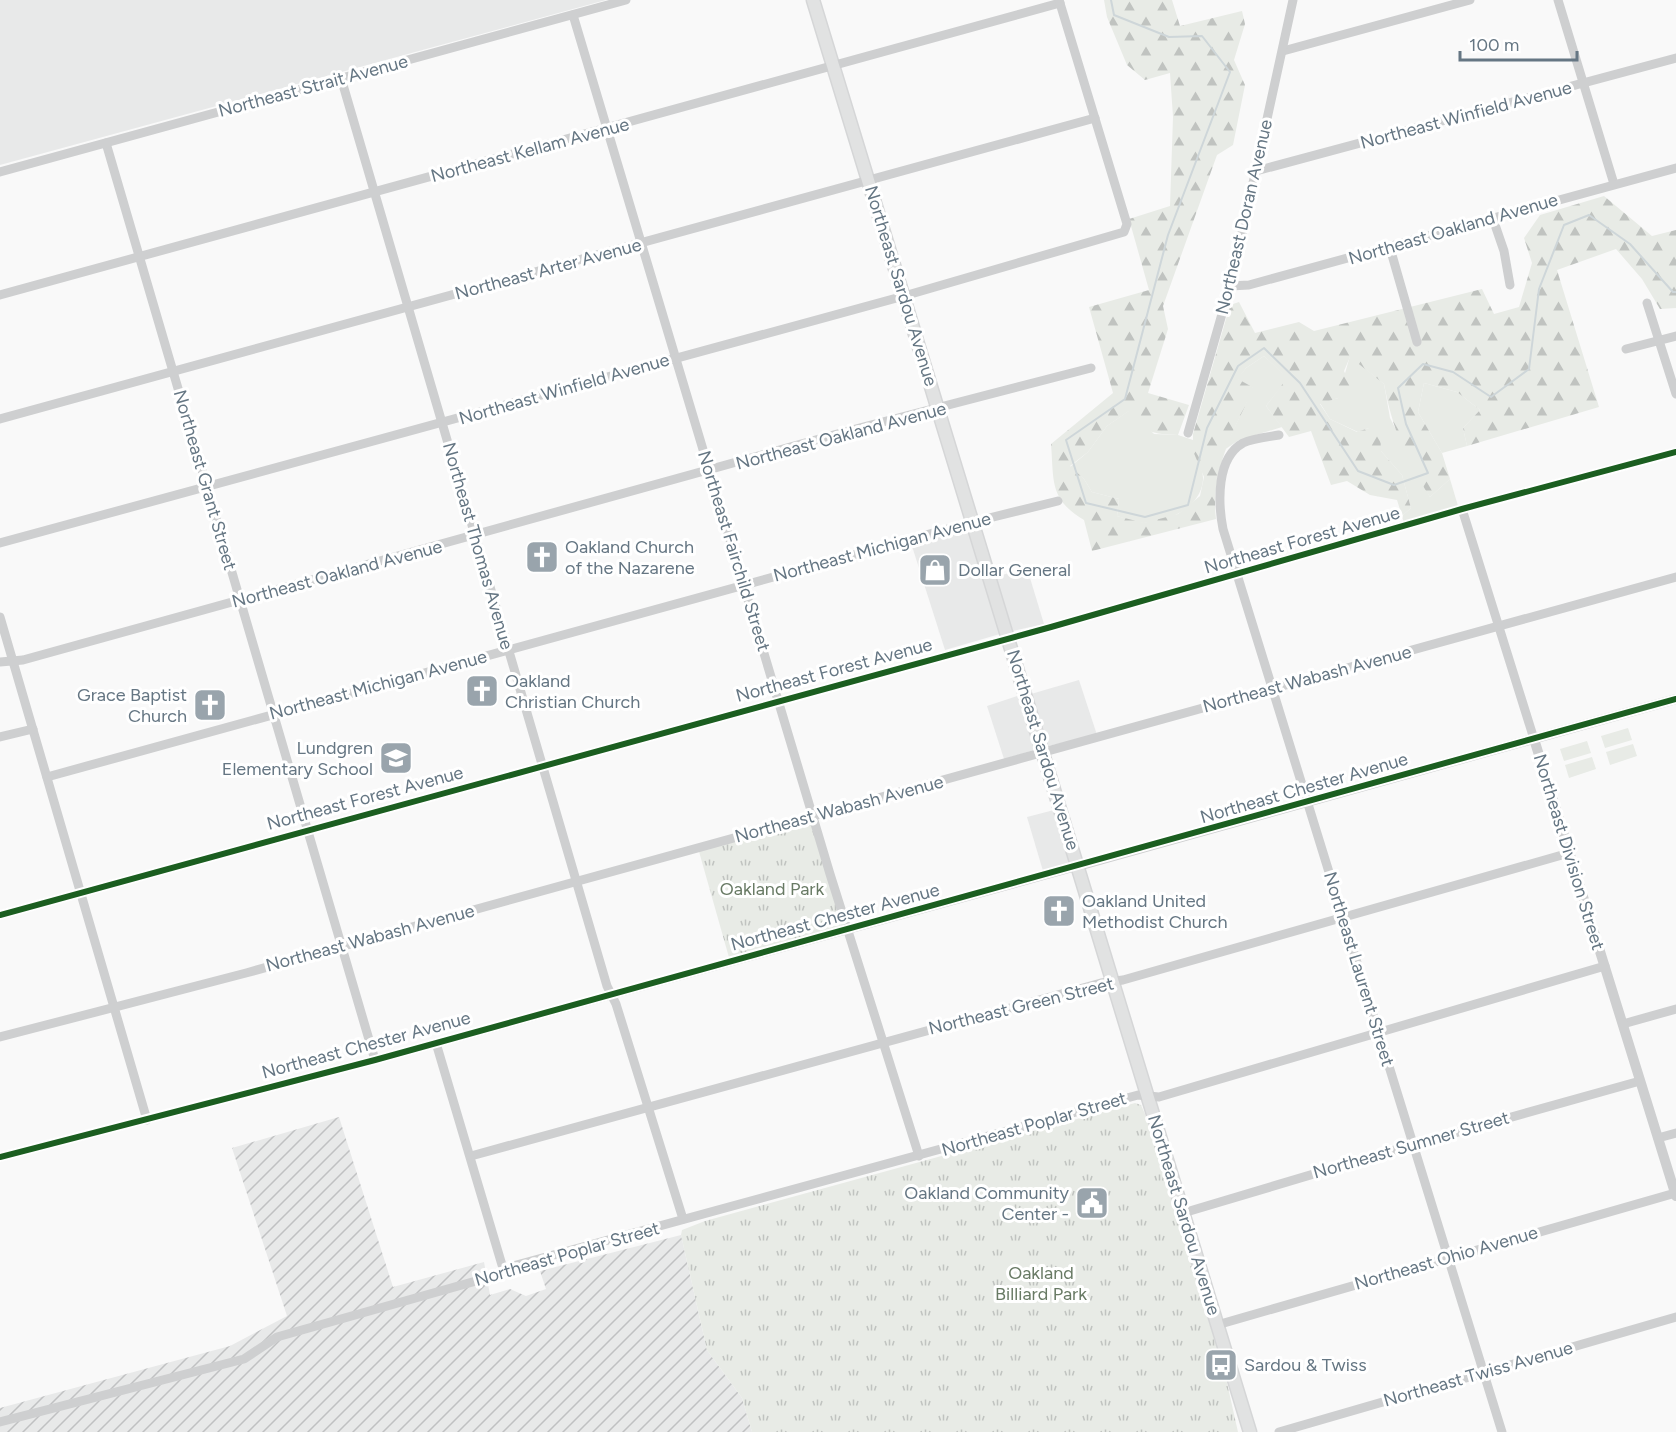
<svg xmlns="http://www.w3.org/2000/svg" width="1676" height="1432" font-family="Figtree,sans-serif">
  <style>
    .built { fill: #e8e9e9 }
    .industrial { fill: url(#industrial-furrows) }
    .green { fill: #e8ebe6 }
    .forest { fill: url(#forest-firs) }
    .park { fill: url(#park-tufts) }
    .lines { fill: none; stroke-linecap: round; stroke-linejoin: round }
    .stream { stroke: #ced6d9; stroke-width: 2 }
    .secondary-casing { stroke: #d5d6d7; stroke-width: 15 }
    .minor { stroke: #cecfd0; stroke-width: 9 }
    .tertiary { stroke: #cecfd0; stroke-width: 10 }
    .secondary { stroke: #e1e2e2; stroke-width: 12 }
    .cycleway-casing { stroke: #fff; stroke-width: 10 }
    .cycleway { stroke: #1b5e20; stroke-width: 6 }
    .labels { text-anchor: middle; stroke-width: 6; stroke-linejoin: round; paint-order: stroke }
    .street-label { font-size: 18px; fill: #657683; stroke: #fff }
    .poi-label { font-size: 18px; fill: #657683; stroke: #fff; text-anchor: start }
    .park-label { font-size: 18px; fill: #687a64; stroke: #fff }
  </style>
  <defs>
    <pattern id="industrial-furrows" width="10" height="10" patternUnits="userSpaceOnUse" patternTransform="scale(1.5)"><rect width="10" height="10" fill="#e8e9e9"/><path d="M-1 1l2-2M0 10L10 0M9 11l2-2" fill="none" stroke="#c0c1c2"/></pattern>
    <pattern id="forest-firs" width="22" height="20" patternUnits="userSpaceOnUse" patternTransform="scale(1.5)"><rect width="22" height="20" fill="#e8ebe6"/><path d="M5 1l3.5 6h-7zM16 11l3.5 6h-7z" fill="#c0c3c0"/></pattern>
    <pattern id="park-tufts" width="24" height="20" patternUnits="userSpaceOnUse" patternTransform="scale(1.5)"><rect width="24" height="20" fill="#e8ebe6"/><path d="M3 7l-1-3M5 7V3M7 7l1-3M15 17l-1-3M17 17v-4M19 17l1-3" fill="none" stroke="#c0c3c0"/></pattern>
  </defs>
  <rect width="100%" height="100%" fill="#f9f9f9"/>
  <!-- built -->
  <g class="built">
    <polygon points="0,0 606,0 0,165"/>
    <polygon points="961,530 970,534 1000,634 945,650 911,543"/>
    <polygon points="1027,568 1044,624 1013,631 995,577"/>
    <polygon points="1079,680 1097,735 1048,746 1031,694"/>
    <polygon points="1020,695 1034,750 1004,759 987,706"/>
    <polygon points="1054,810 1070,862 1043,871 1027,817"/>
  </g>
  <!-- industrial -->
  <polygon class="industrial" points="339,1117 393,1287 484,1262 490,1295 510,1289 526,1296 546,1289 540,1271 681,1235 707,1350 742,1398 752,1432 0,1432 0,1408 230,1346 287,1316 232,1148"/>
  <!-- green -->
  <g class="green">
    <polygon points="1264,356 1288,378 1266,406 1282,427 1239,440 1224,450 1253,388 1237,379 1246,368"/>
    <polygon points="1350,356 1384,384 1390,418 1430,497 1450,479 1458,506 1404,523 1402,516 1411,508 1402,475 1381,451 1369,428 1358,432 1330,419 1320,403 1338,398"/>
    <polygon points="1424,383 1457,392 1480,410 1463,428 1467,446 1442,453 1418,412"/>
    <path d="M1130,410l24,24 24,1 15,5c0,14 11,27 10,40 -2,27 -34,42 -59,43 -8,0 -19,-5 -27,-7l2,-17 -27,-7 -8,-13 -14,-12 18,-15 19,-26z"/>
    <polygon points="1628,728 1632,740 1605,748 1601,736"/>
    <polygon points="1587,741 1591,753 1564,761 1560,749"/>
    <polygon points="1633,744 1637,756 1610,765 1606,752"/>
    <polygon points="1592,757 1596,769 1569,778 1565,765"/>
  </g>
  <!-- forest -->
  <path class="forest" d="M1104,0h68l8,26 62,-15 3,13 -11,36 11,25 -12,60 -16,10 -54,151 5,23 -20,64 41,12 -11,30c-24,-1 -36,-2 -49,-24l-22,15 -19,26 -18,14 14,13 8,13 27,7 -2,17 27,7 34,-9 22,-18 4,-19 -11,-26v-17l37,-129 9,-3 16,31 44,-11 15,9 168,-42 12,25 25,-7 13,-44 -8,-25 16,-23 64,-19 48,40 24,-6v78l-16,1 -18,-30 -26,-30 -59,21 42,137 -132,39 -4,-18 17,-18 -23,-18 -33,-9 -6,29 24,41 8,26 -20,18c-25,-40 -37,-66 -46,-113l-34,-27 -6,14 7,15 -13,12 -18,6 10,15 27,13 12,-4 11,2 1,21 21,24 9,33 -9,8 -5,-16 -27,-5 -23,-14 -16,4 -20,-54 -22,6 -23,-31 21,-28 -23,-22 -18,12 -8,11 16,9c-20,41 -44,84 -38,131l-124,32 -8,-31c-35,-21 -30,-39 -33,-76l62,-51 -24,-86 60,-17 -20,-71 41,-13 3,-89 -3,-44 -25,7 -18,-15 -20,-48z"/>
  <!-- park -->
  <g class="park">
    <polygon points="813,816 847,929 730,961 698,848"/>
    <polygon points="1135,1103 1141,1105 1145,1114 1225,1374 1238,1432 752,1432 742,1398 707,1350 681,1235 682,1230 705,1221"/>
  </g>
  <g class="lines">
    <!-- stream -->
    <polyline class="stream" points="1111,0 1114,15 1169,37 1202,36 1230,72 1168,235 1125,399 1066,440 1086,503 1145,517 1188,505 1207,428 1238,366 1264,348 1300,383 1358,471 1394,485 1428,473 1406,424 1398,388 1423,364 1453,372 1491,397 1529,369 1539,289 1564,225 1589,215 1630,244 1673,292 1676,292"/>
    <defs>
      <polyline id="secondary" points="813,0 1250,1432"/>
    </defs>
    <!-- secondary casing -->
    <use href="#secondary" class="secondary-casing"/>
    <!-- minor -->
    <g class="minor">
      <polyline points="1558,0 1614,184"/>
      <polyline points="573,15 830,874 919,1156"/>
      <polyline points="1283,51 1470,0"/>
      <polyline points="341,78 607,986 616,1004 683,1219"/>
      <polyline points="106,143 375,1060"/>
      <polyline points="1256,171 1676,58"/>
      <polyline points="0,172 626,0"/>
      <polyline points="1493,219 1504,251 1510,285"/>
      <polyline points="1390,248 1417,342"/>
      <polyline points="1230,286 1249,285 1676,168"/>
      <polyline points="0,295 1060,3"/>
      <polyline points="1647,303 1676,394"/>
      <polyline points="1626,349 1676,336"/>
      <polyline points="0,419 1095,118"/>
      <polyline points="1188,433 1232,279 1293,0"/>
      <path d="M1279,435c-11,2 -25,3 -36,8 -27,15 -25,60 -20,86l279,903"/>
      <polyline points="1462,509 1534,739"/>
      <polyline points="0,543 904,296 1124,232 1127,224 1059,0"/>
      <polyline points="0,617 147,1120"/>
      <polyline points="0,662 23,660 848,431 1091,368"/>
      <polyline points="0,737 33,729"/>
      <polyline points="47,777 973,522 1058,501"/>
      <polyline points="0,915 1051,627 1462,509 1676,452"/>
      <polyline points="1623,1024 1676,1009"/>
      <polyline points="0,1037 246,973 1676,577"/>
      <polyline points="436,1043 502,1265 506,1268"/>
      <polyline points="1658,1138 1676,1133"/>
      <polyline points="471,1156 1101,983 1123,980 1569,853"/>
      <polyline points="0,1157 375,1060 1078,866"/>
      <polyline points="1183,1213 1401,1148 1640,1081"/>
      <polyline points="1217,1325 1675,1193"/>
      <polyline points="0,1422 244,1359 277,1337 501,1274 506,1268 1138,1095 1159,1097 1605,966"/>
      <polyline points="1279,1432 1676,1317"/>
    </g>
    <!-- tertiary -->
    <g class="tertiary">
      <polyline points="1534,739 1676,1196"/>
      <polyline points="1078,866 1676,699"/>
    </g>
    <!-- secondary -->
    <use href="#secondary" class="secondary"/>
    <defs>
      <g id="cycleway">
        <polyline points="0,915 1051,627 1462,509 1676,452"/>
        <polyline points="0,1157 375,1060 1676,699"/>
      </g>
    </defs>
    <!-- cycleway casing -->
    <use href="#cycleway" class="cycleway-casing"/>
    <!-- cycleway -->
    <use href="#cycleway" class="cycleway"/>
  </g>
  <!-- icons -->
  <defs>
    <symbol id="church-square" viewBox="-11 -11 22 22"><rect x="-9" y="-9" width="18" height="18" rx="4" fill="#99a4ac" stroke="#fff"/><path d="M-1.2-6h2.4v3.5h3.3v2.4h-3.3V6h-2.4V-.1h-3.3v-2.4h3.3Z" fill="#fff"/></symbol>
    <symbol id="shop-square" viewBox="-11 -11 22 22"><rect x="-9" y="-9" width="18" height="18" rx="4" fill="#99a4ac" stroke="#fff"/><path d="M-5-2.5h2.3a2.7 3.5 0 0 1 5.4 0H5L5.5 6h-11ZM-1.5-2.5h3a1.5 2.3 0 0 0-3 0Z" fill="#fff"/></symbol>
    <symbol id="school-square" viewBox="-11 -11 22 22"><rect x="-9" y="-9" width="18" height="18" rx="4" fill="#99a4ac" stroke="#fff"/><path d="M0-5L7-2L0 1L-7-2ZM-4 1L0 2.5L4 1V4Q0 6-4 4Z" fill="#fff"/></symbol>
    <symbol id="civic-square" viewBox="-11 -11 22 22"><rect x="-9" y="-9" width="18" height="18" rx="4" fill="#99a4ac" stroke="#fff"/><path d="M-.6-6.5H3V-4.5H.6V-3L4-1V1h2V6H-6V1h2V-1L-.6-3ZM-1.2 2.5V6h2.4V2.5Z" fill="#fff"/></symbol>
    <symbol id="bus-square" viewBox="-11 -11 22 22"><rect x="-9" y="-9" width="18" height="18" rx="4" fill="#99a4ac" stroke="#fff"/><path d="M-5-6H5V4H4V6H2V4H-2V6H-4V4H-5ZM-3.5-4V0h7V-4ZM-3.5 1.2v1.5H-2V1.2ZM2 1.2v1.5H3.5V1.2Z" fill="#fff"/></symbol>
  </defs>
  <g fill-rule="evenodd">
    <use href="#church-square" x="523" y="538" width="38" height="38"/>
    <use href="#shop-square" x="916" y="551" width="38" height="38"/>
    <use href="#church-square" x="463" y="672" width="38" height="38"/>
    <use href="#church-square" x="191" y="686" width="38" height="38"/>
    <use href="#school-square" x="377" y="739" width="38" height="38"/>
    <use href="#church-square" x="1040" y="892" width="38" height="38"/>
    <use href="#civic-square" x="1073" y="1184" width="38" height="38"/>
    <use href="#bus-square" x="1202" y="1346" width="38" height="38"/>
  </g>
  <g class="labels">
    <!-- street labels -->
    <g class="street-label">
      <text transform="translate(313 86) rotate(-15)" y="6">Northeast Strait Avenue</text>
      <text transform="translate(1466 115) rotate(-15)" y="6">Northeast Winfield Avenue</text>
      <text transform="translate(530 150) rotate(-15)" y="6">Northeast Kellam Avenue</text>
      <text transform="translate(1244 217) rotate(-77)" y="6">Northeast Doran Avenue</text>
      <text transform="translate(1453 229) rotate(-16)" y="6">Northeast Oakland Avenue</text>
      <text transform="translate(548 269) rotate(-15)" y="6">Northeast Arter Avenue</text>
      <text transform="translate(901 286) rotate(73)" y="6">Northeast Sardou Avenue</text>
      <text transform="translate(564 389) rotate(-16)" y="6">Northeast Winfield Avenue</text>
      <text transform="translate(841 436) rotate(-15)" y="6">Northeast Oakland Avenue</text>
      <text transform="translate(205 480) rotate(74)" y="6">Northeast Grant Street</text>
      <text transform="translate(1302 540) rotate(-16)" y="6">Northeast Forest Avenue</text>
      <text transform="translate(478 546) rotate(74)" y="6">Northeast Thomas Avenue</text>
      <text transform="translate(882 547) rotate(-15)" y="6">Northeast Michigan Avenue</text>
      <text transform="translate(734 551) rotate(73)" y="6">Northeast Fairchild Street</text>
      <text transform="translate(337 574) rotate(-15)" y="6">Northeast Oakland Avenue</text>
      <text transform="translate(834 670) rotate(-15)" y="6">Northeast Forest Avenue</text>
      <text transform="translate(1307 679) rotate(-15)" y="6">Northeast Wabash Avenue</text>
      <text transform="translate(378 685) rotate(-15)" y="6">Northeast Michigan Avenue</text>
      <text transform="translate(1043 750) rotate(73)" y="6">Northeast Sardou Avenue</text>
      <text transform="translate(1304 788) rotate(-16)" y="6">Northeast Chester Avenue</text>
      <text transform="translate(365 798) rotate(-15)" y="6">Northeast Forest Avenue</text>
      <text transform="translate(839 809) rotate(-15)" y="6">Northeast Wabash Avenue</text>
      <text transform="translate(1569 852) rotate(73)" y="6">Northeast Division Street</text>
      <text transform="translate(835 917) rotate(-15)" y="6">Northeast Chester Avenue</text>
      <text transform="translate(370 938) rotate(-15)" y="6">Northeast Wabash Avenue</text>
      <text transform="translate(1359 969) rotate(73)" y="6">Northeast Laurent Street</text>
      <text transform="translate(1021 1006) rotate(-14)" y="6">Northeast Green Street</text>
      <text transform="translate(366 1045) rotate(-15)" y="6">Northeast Chester Avenue</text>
      <text transform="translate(1034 1124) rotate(-16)" y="6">Northeast Poplar Street</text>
      <text transform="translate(1411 1145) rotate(-16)" y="6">Northeast Sumner Street</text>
      <text transform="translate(1184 1215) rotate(73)" y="6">Northeast Sardou Avenue</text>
      <text transform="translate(567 1254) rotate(-16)" y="6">Northeast Poplar Street</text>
      <text transform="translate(1446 1258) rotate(-16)" y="6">Northeast Ohio Avenue</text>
      <text transform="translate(1478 1374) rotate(-16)" y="6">Northeast Twiss Avenue</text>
    </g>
    <!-- poi labels -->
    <g class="poi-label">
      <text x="565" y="553">Oakland Church<tspan x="565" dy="21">of the Nazarene</tspan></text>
      <text x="958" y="576">Dollar General</text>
      <text x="505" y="687">Oakland<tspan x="505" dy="21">Christian Church</tspan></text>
      <text x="187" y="701" text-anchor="end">Grace Baptist<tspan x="187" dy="21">Church</tspan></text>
      <text x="373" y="754" text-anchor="end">Lundgren<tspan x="373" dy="21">Elementary School</tspan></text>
      <text x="1082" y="907">Oakland United<tspan x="1082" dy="21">Methodist Church</tspan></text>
      <text x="1069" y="1199" text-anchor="end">Oakland Community<tspan x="1069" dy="21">Center -</tspan></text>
      <text x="1244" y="1371">Sardou &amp; Twiss</text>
    </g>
    <!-- park labels -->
    <g class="park-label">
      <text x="772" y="895">Oakland Park</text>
      <text x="1041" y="1279">Oakland<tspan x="1041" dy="21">Billiard Park</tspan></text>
    </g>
  </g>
  <!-- scale -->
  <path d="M1460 51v9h117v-9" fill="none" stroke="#657683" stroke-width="3"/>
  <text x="1469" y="51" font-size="18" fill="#657683" stroke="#ffffff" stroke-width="4.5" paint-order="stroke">100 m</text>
</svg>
